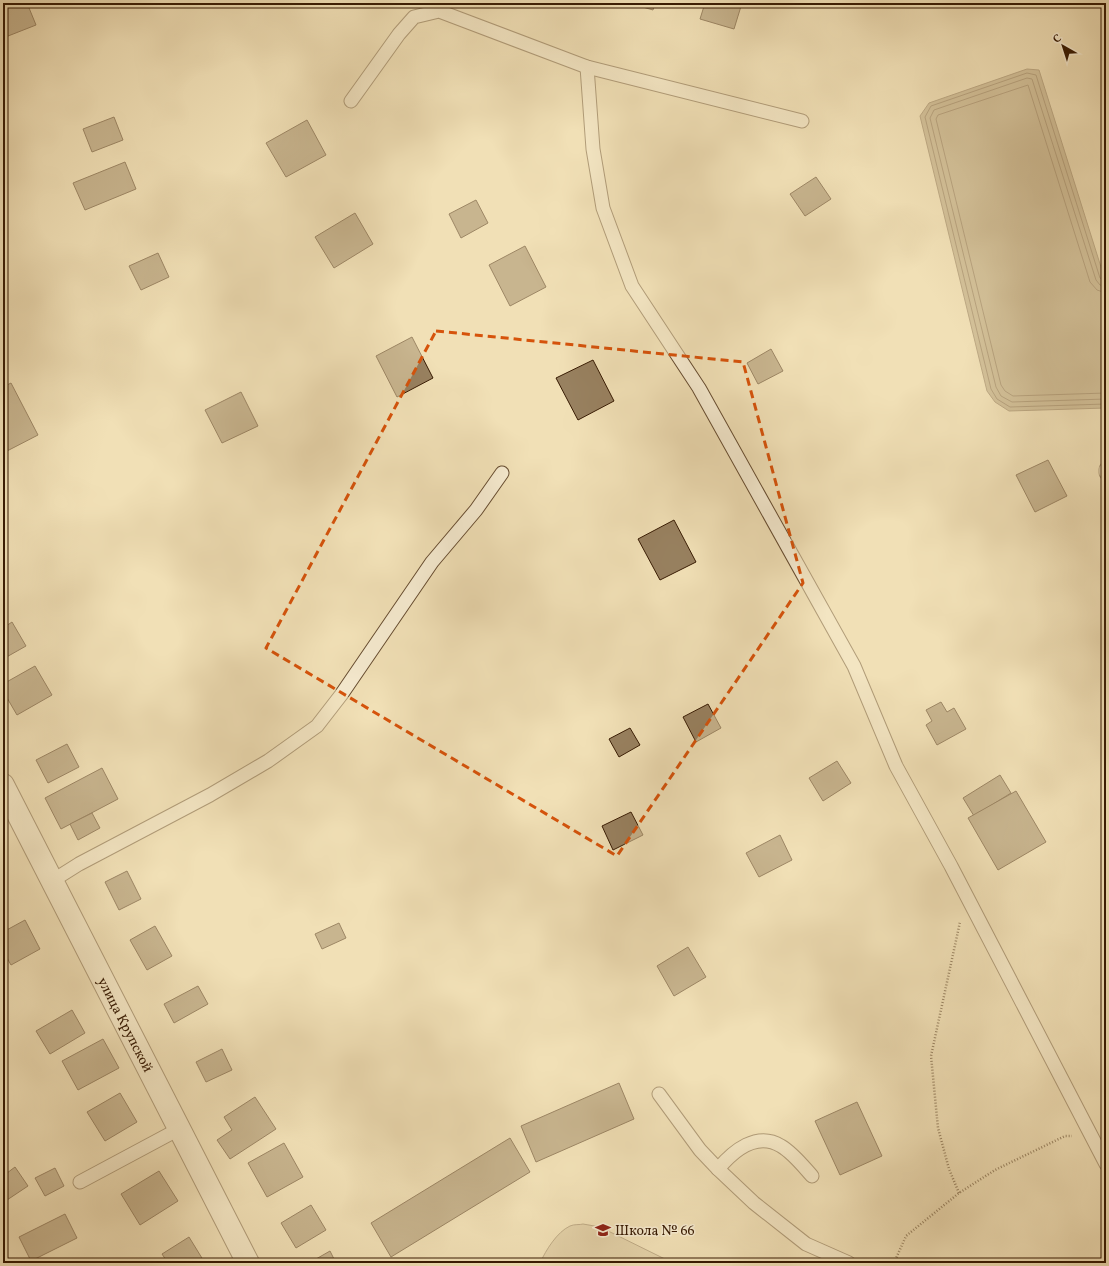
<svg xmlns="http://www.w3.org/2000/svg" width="1109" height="1266" font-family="Vollkorn,serif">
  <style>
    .green { fill: #d2bf98; stroke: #856d4e }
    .water { fill: #b29d79; stroke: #81694a }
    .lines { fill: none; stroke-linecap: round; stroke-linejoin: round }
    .shore { stroke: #755c3e; stroke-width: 1 }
    .building { fill: #988160; stroke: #381b03 }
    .service-casing { stroke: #664c30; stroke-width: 15 }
    .minor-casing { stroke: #664c30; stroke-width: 24 }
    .path { stroke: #381b03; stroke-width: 2.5; stroke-dasharray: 1 2; stroke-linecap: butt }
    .service { stroke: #f6ebd0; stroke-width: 13 }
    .minor { stroke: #f6ebd0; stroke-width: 22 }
    .marked { fill: none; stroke: #d6530b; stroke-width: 3; stroke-dasharray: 8 5; stroke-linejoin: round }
    .labels { text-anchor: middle; stroke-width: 3; stroke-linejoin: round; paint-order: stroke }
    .street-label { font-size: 14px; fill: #381b03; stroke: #f6ebd0 }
    .poi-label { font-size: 14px; fill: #381b03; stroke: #f6ebd0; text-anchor: start }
  </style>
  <rect width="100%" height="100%" fill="#f1e0b6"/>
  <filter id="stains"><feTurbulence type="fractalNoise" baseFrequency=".005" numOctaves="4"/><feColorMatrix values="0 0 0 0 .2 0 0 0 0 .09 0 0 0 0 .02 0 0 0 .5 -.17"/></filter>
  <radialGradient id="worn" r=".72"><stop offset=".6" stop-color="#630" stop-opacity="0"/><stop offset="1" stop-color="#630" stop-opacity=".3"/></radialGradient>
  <!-- green -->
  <path class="green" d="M583,1224l17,3 73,36h-133c6,-13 17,-31 30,-37 4,-2 10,-1 13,-2z"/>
  <!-- water -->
  <polygon class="water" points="1027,69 1039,70 1106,283 1106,408 1009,411 995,402 987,391 920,116 929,103"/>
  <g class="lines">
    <!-- shore -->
    <g class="shore">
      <polyline points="1106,282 1100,278 1036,75 1027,73 931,106 925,117 991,389 997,399 1010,407 1106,404"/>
      <polyline points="1106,287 1100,285 1096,280 1032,79 1027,78 934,110 930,118 996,387 1001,396 1012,402 1106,399"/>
      <polyline points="1106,293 1097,290 1090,282 1028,85 938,115 936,119 1001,385 1005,391 1013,396 1106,393"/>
    </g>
  </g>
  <!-- building -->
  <g class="building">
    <polygon points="3,3 27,3 36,25 3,38"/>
    <polygon points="629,3 655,3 653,10"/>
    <polygon points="705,3 742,3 734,29 700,19"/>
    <polygon points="114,117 123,140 92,152 83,129"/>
    <polygon points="307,120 326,155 286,177 266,143"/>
    <polygon points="125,162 136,189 85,210 73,183"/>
    <polygon points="816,177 831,199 805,216 790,194"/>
    <polygon points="476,200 488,223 461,238 449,214"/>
    <polygon points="355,213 373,244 334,268 315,237"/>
    <polygon points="525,246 546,287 510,306 489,265"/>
    <polygon points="158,253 169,277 141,290 129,266"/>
    <polygon points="412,337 433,378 397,397 376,356"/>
    <polygon points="771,349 783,371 758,384 747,363"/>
    <polygon points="593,360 614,401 578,420 556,378"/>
    <polygon points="11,383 38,435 7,451 3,442 3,387"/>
    <polygon points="241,392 258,426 222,443 205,410"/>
    <polygon points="1048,460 1067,496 1035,512 1016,475"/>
    <polygon points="674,520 696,562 660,580 638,539"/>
    <polygon points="12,622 26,646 3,659 3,628"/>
    <polygon points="35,666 52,695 17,715 3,691 3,684"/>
    <polygon points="941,702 947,712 954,708 966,729 937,745 926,725 932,721 926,710"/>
    <polygon points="708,704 721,728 696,742 683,717"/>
    <polygon points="630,728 640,745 619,757 609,739"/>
    <polygon points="67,744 79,767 48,783 36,760"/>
    <polygon points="837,761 851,783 823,801 809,778"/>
    <polygon points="102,768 118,799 61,829 45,798"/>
    <polygon points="1000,775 1011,793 974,816 963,798"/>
    <polygon points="1016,791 1046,842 998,870 968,818"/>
    <polygon points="631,812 643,835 613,850 602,826"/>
    <polygon points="92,813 100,828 78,840 70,824"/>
    <polygon points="780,835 792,860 759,877 746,853"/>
    <polygon points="127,871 141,899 119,910 105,882"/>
    <polygon points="25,920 40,949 11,965 3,951 3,932"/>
    <polygon points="339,923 346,938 322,949 315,934"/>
    <polygon points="155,926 172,956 147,970 130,940"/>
    <polygon points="688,947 706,977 674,996 657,966"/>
    <polygon points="198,986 208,1004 174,1023 164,1004"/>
    <polygon points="72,1010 85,1033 50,1054 36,1031"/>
    <polygon points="103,1039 119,1068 78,1090 62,1061"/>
    <polygon points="222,1049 232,1070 206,1082 196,1062"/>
    <polygon points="619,1083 634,1119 536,1162 521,1126"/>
    <polygon points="120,1093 137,1122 105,1141 87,1112"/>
    <polygon points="255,1097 276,1129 230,1159 217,1140 232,1130 224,1117"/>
    <polygon points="857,1102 882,1156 840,1175 815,1121"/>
    <polygon points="510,1138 530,1172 391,1257 371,1223"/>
    <polygon points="284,1143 303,1177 267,1197 248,1163"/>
    <polygon points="15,1167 28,1186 7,1200 3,1193 3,1176"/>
    <polygon points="55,1168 64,1186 45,1196 35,1178"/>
    <polygon points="159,1171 178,1201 140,1225 121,1194"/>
    <polygon points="311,1205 326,1230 296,1248 281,1223"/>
    <polygon points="65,1214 77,1238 31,1261 19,1237"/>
    <polygon points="189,1237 205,1263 168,1263 162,1254"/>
    <polygon points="330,1251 336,1263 309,1263"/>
  </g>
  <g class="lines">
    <defs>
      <g id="service">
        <polyline points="587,67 593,149 603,208 632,286 699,388 854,666 896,766 951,866 1106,1164"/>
        <polyline points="351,101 399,34 414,17 439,11 587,67 802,121"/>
        <polyline points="1106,469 1106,473"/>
        <polyline points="52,881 79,864 210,795 268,761 317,726 341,695 432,562 476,510 502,473"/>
        <polyline points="659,1094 700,1150 718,1169 754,1203 806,1244 849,1263"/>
        <path d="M718,1169c15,-18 39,-38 63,-23 12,7 22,20 31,30"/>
        <polyline points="80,1182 179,1129"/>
      </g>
      <g id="minor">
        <path id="s1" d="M3,785l245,478"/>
      </g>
    </defs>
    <!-- service casing -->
    <use href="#service" class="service-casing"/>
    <!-- minor casing -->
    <use href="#minor" class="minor-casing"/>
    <!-- path -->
    <g class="path">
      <polyline points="959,1193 949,1169 938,1128 931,1056 960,922"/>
      <polyline points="894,1263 906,1236 959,1193 995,1170 1065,1136 1072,1136"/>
    </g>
    <!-- service -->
    <use href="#service" class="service"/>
    <!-- minor -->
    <use href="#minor" class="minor"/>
  </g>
  <!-- marked area -->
  <path d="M0 0H1109V1266H0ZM436,331l307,31 60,221 -186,273 -351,-208z" fill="#f1e0b6" fill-opacity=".55" fill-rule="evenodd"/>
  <path class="marked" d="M436,331l307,31 60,221 -186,273 -351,-208z"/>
  <!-- icons -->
  <defs>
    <symbol id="school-bare" viewBox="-9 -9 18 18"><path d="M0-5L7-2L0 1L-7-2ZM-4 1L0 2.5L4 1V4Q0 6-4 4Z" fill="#8f2418" stroke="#f6ebd0" stroke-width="2.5" paint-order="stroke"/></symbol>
  </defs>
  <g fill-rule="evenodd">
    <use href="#school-bare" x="592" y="1219" width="22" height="22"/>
  </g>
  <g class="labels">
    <!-- street labels -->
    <g class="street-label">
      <text dy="5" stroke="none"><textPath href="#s1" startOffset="269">улица Крупской</textPath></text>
    </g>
    <!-- poi labels -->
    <g class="poi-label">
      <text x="615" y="1235">Школа № 66</text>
    </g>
  </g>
  <!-- margin -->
  <rect width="1109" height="1266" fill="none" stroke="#f1e0b6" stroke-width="16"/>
  <rect x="4" y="4" width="1101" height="1258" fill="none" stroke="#381b03" stroke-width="2"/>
  <rect x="8" y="8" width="1093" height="1250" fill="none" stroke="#381b03"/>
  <!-- north arrow -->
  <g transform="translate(1063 46) rotate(321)" stroke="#f6ebd0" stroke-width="3" paint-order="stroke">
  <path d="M0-3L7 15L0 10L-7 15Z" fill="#381b03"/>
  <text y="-6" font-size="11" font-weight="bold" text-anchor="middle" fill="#381b03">С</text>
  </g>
  <rect width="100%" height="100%" filter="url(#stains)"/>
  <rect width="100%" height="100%" fill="url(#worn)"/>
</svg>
